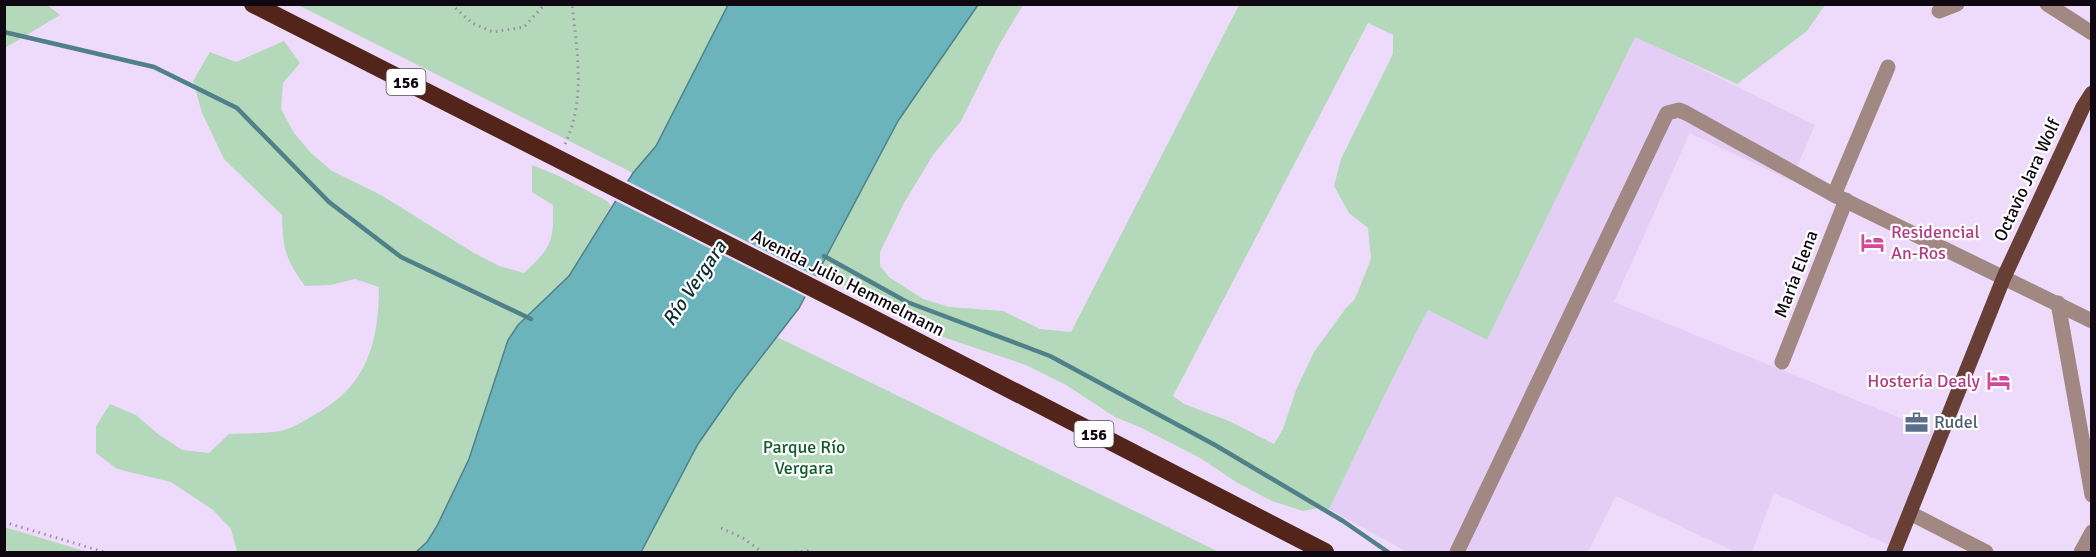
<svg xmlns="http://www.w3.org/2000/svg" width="2096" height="557" font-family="Signika,sans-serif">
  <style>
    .built { fill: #e5cef5 }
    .green { fill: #b3d8ba; fill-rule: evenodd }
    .water { fill: #6cb4bb; stroke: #508089; stroke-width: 1.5 }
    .pier { fill: #eedbfb }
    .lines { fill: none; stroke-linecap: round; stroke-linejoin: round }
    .stream { stroke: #508089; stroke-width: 4.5 }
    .path { stroke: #9d8fa7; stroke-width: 3; stroke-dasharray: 1.5 4.5; stroke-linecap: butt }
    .minor { stroke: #a28882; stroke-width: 15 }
    .major { stroke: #683f34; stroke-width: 15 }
    .highway { stroke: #532419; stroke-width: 18 }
    .labels { text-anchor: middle; stroke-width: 4.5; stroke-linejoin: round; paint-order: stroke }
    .shield { fill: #fff; stroke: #57525a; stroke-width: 1.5 }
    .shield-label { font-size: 16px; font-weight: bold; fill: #0f0813 }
    .street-label { font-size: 18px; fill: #0f0813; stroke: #fff }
    .hotel-label { font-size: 18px; fill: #b23c85; stroke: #fff; text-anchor: start }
    .service-label { font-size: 18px; fill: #4e5e75; stroke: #fff; text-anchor: start }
    .park-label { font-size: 18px; fill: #115b2d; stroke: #fff }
    .water-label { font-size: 20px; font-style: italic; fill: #0a2f32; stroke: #fff }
  </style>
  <rect width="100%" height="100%" fill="#eedbfb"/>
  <!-- built -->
  <polygon class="built" points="1635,36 1815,125 1791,181 1690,133 1614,302 1935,432 1889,545 1774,493 1752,552 1735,552 1616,496 1588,552 1407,552 1329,509 1390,384 1428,310 1487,340"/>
  <!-- green -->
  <g class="green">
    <polygon points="5,4 47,5 60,15 5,48"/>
    <polygon points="298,5 728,5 656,146 633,173"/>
    <path d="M978,5h45l-24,40 -38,76 -28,34 -29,48 -24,49v14l9,11 34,22 26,8 54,4 37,18 31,3 168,-327h586l-18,26 -70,53 -102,-47 -148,303 -59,-30 -38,74 -61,125 -12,-1 -14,3 -31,-10 -36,-19 -34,-23 -60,-31 -27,-11 -49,-32 -40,-20 -83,-28 -47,-26 -37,-17 -40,-22 79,-151zM1368,23l25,12v19l-52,105 -7,27 15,27 19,15 3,31 -16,40 -9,9 -32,44 -18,38 -13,39 -9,15 -45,-23 -45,-17 -11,-8z"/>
    <path d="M284,41l16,22 -17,20 -2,26 13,24 17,20 21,18 49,24 93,58 25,13 25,7c27,-25 30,-31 29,-68l-21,-13v-27l27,11 48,25 4,5 -42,70 -51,49 -10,15 -39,119 -32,67 -10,16 -11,10h-179l-6,-23 -18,-19 -42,-28 -54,-13 -21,-16v-27l14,-22 26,11 22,19 24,16 27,3 20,-19c16,-1 35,0 51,-3 11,-2 24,-10 34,-16 52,-28 65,-71 65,-128l-24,-8 -25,6 -25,1c-20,-27 -22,-38 -23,-71l-58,-56 -22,-46 -9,-32 17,-29 26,10z"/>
    <polygon points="777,337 1219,552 641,552 698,444 715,417"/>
    <polygon points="4,527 88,552 5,552"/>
  </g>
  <!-- water -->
  <polygon class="water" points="728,5 978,5 898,121 799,308 735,391 698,444 641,552 416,552 427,542 437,526 469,459 508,340 518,325 569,276 633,173 656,146"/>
  <!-- pier -->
  <polygon class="pier" points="625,180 819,278 808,298 612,199"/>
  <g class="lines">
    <!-- stream -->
    <g class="stream">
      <polyline points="4,32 154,67 237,108 329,202 401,257 531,319"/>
      <polyline points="824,256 907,302 1050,356 1215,445 1343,521 1388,552"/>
    </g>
    <!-- path -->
    <g class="path">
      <polyline points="451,4 472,23 493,32 524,27 545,4"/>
      <path d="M565,144c21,-44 12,-93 7,-140"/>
      <polyline points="4,522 104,552"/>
      <polyline points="721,528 743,538 762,552"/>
      <polyline points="795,552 807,551 811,552"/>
    </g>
    <!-- minor -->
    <g class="minor">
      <polyline points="2047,4 2092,33"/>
      <polyline points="1939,11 1957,4"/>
      <polyline points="1834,195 1888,67"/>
      <polyline points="2058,303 2092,495"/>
      <polyline points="1782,362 1846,200"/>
      <polyline points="1910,513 1986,552"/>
      <polyline points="1457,552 1667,113 1679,110 1686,113 1834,195 2092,321"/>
      <polyline points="2081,552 2092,532"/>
    </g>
    <!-- major -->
    <polyline class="major" points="1894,552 2004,277 2083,107 2092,93"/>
    <!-- highway -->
    <polyline class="highway" points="253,4 864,314 1325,552"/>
  </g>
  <!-- icons -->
  <defs>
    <symbol id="hotel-bare" viewBox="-9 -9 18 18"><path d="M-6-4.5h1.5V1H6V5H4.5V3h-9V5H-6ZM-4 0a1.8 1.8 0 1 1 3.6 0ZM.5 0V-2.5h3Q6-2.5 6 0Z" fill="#d1479c" stroke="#fff" stroke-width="2.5" paint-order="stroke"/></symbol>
    <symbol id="office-bare" viewBox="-9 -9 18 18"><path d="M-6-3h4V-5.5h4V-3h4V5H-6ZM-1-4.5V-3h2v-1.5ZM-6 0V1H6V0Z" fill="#5c6f8a" stroke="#fff" stroke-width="2.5" paint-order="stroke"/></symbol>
  </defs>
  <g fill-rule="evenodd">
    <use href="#hotel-bare" x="1856" y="226" width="33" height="33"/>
    <use href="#hotel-bare" x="1982" y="364" width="33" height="33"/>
    <use href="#office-bare" x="1900" y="406" width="33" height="33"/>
  </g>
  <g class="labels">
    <!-- shield labels -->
    <g class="shield">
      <rect x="386.5" y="69" width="39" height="26" rx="4.5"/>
      <rect x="1074.5" y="421" width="39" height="26" rx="4.5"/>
    </g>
    <g class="shield-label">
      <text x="406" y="88">156</text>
      <text x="1094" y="440">156</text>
    </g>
    <!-- street labels -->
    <g class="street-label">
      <text transform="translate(2027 180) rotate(-65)" y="6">Octavio Jara Wolf</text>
      <text transform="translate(1796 274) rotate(-69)" y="6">María Elena</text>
      <text transform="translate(848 283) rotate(27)" y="6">Avenida Julio Hemmelmann</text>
    </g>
    <!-- hotel labels -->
    <g class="hotel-label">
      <text x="1891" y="238">Residencial<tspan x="1891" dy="21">An-Ros</tspan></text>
      <text x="1980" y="387" text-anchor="end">Hostería Dealy</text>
    </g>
    <!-- service labels -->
    <g class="service-label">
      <text x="1934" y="428">Rudel</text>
    </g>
    <!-- park labels -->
    <g class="park-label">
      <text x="804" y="453">Parque Río<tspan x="804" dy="21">Vergara</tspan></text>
    </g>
    <!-- water labels -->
    <g class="water-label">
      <text transform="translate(694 283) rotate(-56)" y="7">Río Vergara</text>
    </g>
  </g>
  <!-- border -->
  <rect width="2096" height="557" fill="none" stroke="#0f0813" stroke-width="12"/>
</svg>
